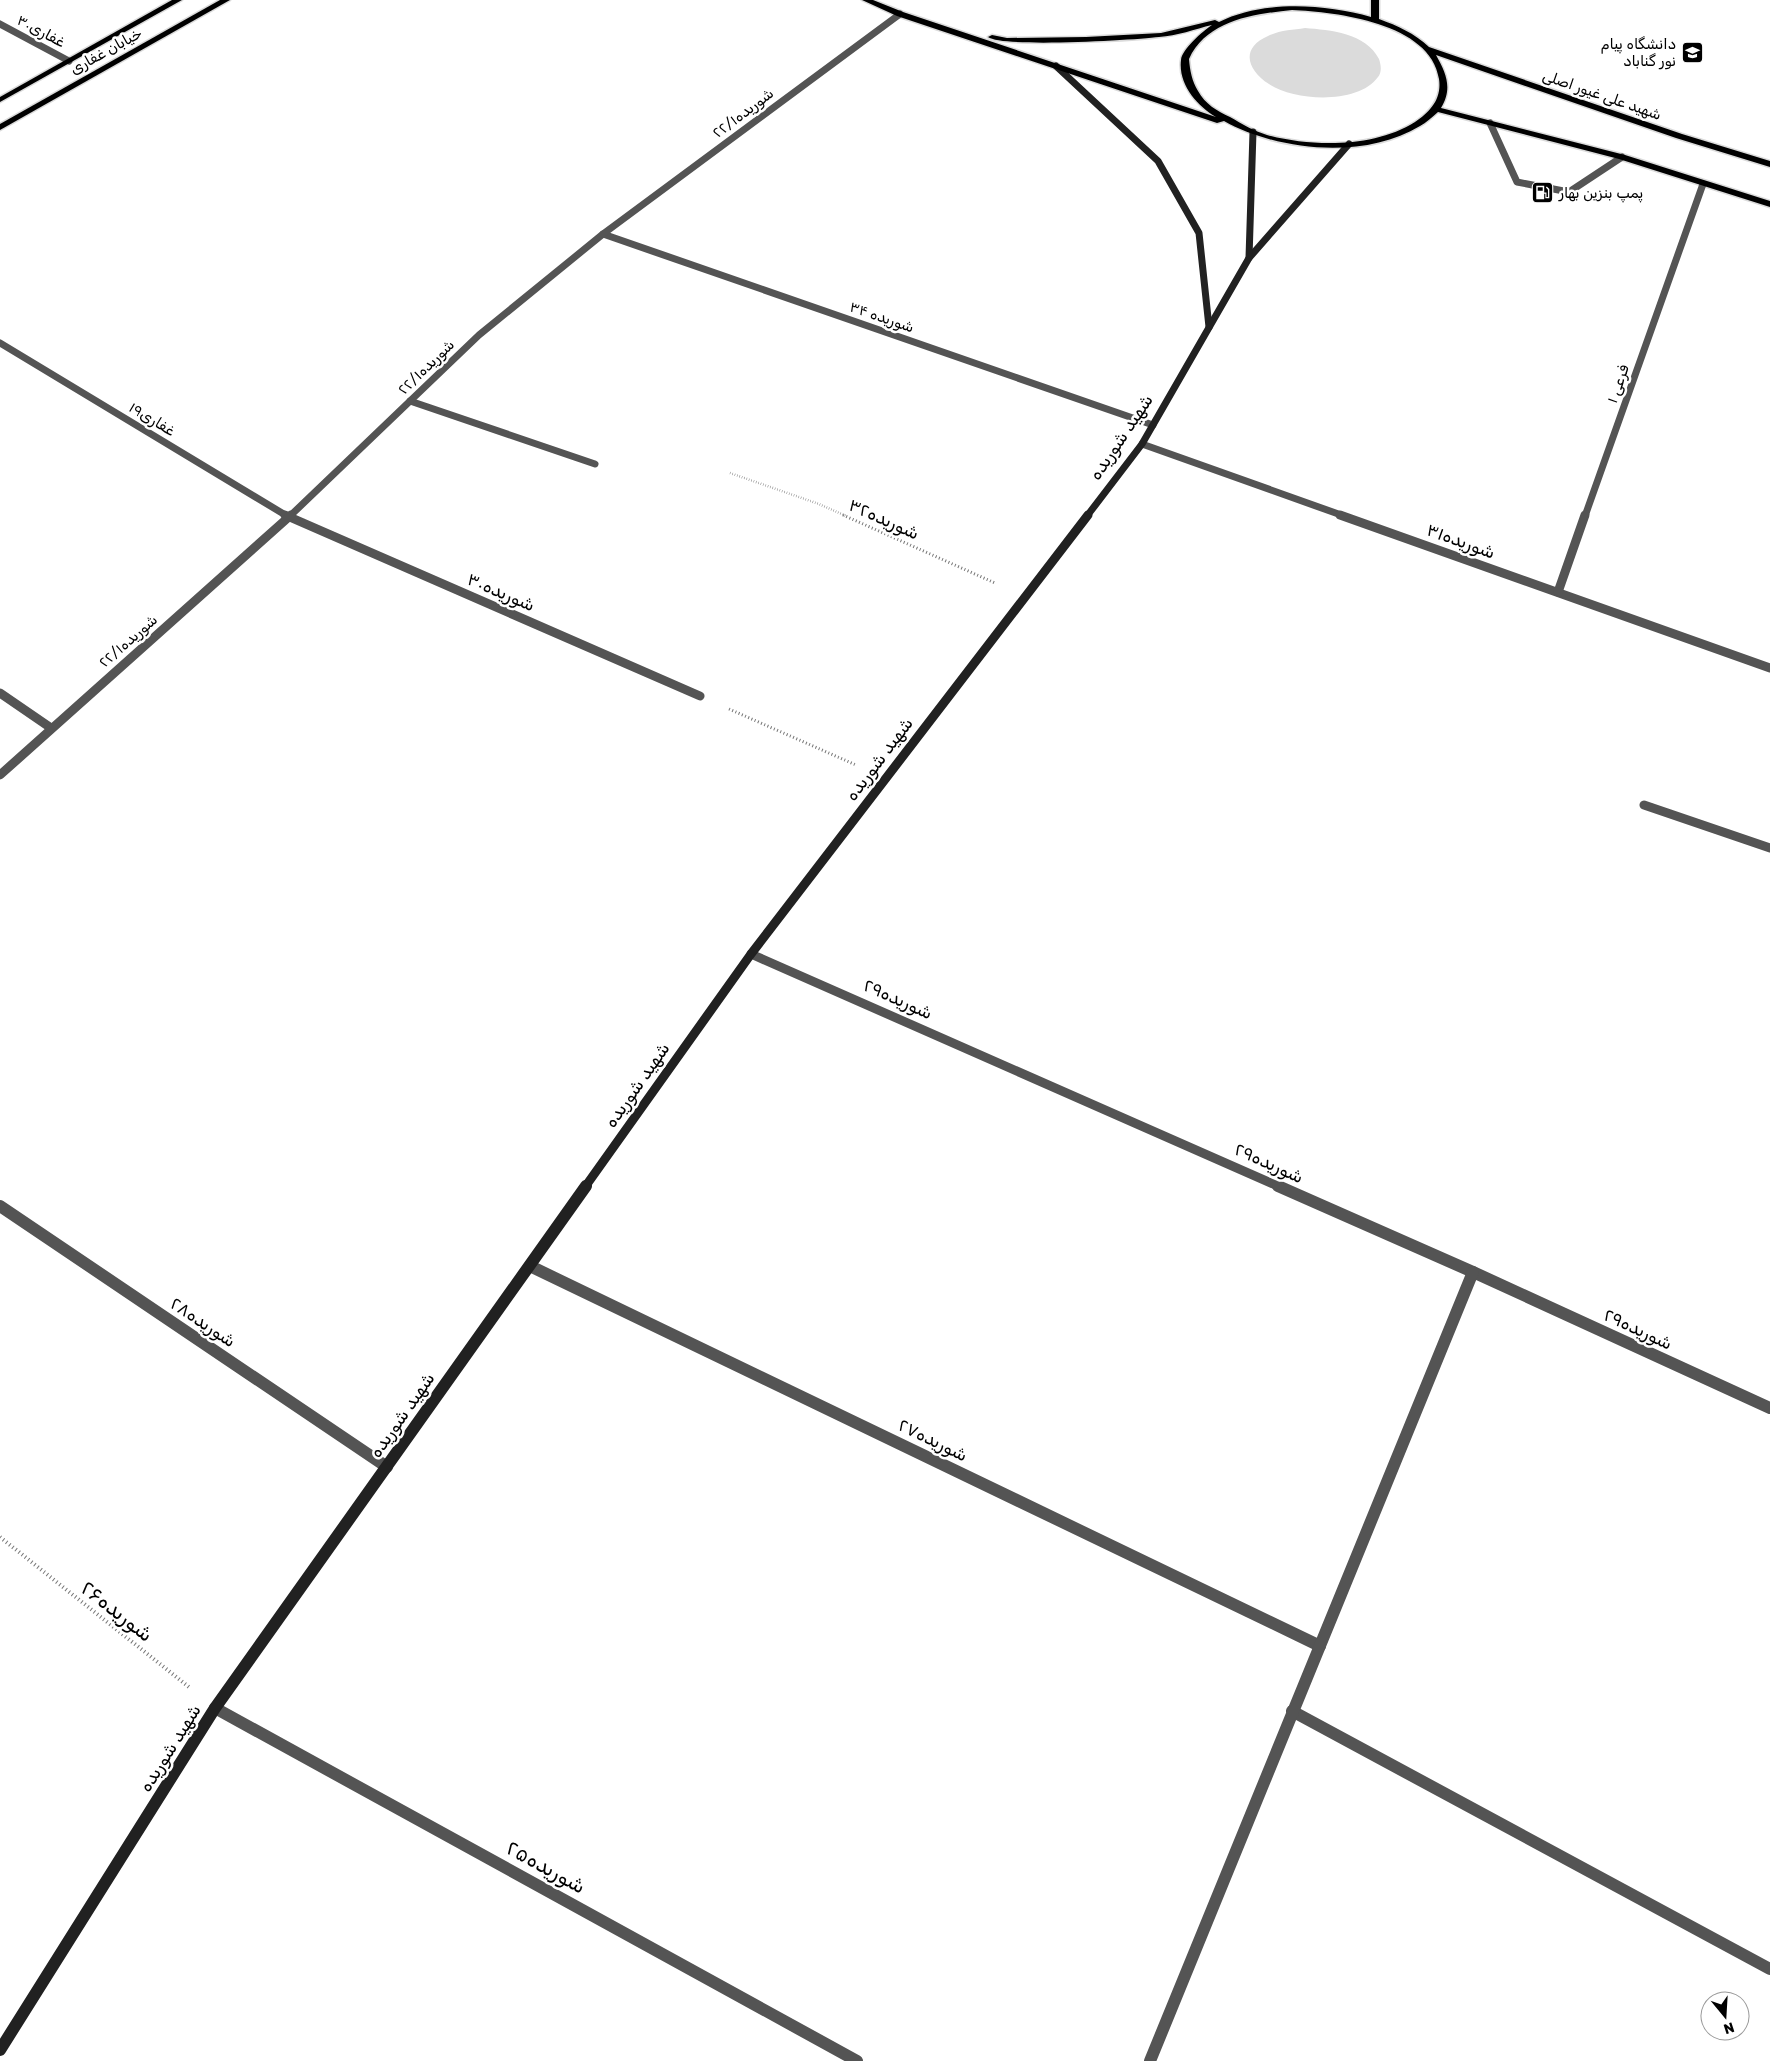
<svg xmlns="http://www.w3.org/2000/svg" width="1770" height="2061" font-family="Rubik,'Noto Sans Arabic',sans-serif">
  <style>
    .green { fill: #dbdbdb }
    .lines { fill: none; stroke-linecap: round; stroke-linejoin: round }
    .primary-casing { stroke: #dbdbdb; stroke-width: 3 }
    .path-far2 { stroke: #767676; stroke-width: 2.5; stroke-dasharray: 0.5 2; stroke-linecap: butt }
    .path-far1 { stroke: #767676; stroke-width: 3; stroke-dasharray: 1 2.5; stroke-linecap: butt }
    .path { stroke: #767676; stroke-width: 4; stroke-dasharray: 1 3; stroke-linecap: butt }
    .service { stroke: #545454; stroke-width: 7 }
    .minor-far2 { stroke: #545454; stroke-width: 7 }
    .minor-far1 { stroke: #545454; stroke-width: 9 }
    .minor { stroke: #545454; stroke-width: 12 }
    .secondary-far2 { stroke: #212121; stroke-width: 7 }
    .secondary-far1 { stroke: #212121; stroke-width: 9 }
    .secondary { stroke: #212121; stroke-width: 12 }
    .primary { fill: #000; fill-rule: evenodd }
    .labels { text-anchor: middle; stroke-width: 5; stroke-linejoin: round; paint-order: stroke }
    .far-street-label { font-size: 15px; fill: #000; stroke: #fff }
    .far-poi-label { font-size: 15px; fill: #000; stroke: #fff; text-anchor: end }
    .street-label { font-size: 18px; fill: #000; stroke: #fff }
    .near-street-label { font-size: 21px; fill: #000; stroke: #fff }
  </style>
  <rect width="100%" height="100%" fill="#fff"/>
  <!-- green -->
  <path class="green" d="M1305,28c25,2 61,5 74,31 2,6 3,13 -1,18 -20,28 -84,24 -109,7 -22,-14 -29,-36 -1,-48 12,-6 25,-6 37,-8z"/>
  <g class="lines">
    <defs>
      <g id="primary">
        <polygon points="172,0 182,0 0,102 0,97"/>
        <polygon points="220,0 230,0 0,130 0,124"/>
        <path d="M862,0h11l30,12 313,105c-19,-11 -38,-33 -35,-57 1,-11 22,-29 31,-35 -17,4 -35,11 -53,12 -25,3 -156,11 -171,0l4,-2 15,3 79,-1 75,-4 54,-13 4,2c45,-22 105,-18 152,-5v-17h8v19c19,7 35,14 50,28l253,87 88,27v6l-94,-29 -240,-83c10,18 17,33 5,53l184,47 145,46v6l-151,-48 -181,-47c-6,5 -12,11 -18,14 -56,34 -142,25 -196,-5l-7,2 -320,-107zM1292,10c44,2 139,13 147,69 3,20 -9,33 -24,43 -41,26 -103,25 -148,13 -13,-4 -25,-11 -37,-18 -13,-6 -25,-13 -32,-26 -6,-10 -8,-20 -9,-32 18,-39 65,-45 103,-49z"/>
      </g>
    </defs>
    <!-- primary casing -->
    <use href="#primary" class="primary-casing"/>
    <!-- path-far2 -->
    <polyline class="path-far2" points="730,473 819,504 846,516"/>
    <!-- path-far1 -->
    <g class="path-far1">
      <polyline points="843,515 995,583"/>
      <polyline points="729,709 856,765"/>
    </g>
    <!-- path -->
    <polyline class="path" points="0,1537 189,1687"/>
    <!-- service -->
    <polyline class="service" points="1490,123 1517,182 1569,192 1622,157"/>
    <!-- minor-far2 -->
    <g class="minor-far2">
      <polyline points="0,24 69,61"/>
      <polyline points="603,234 1153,425"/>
      <polyline points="0,343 287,516"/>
      <polyline points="410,401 595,464"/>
      <polyline points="1142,444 1344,516"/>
      <polyline points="290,516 479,335 603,234 900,14"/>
      <polyline points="1585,516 1703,184"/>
    </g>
    <!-- minor-far1 -->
    <g class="minor-far1">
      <polyline points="285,515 700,696"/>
      <polyline points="1340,515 1770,668"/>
      <polyline points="1558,592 1585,515"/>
      <polyline points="0,693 51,728"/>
      <polyline points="0,775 291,515"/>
      <polyline points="1644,805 1770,848"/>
      <polyline points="751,954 1280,1187"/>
    </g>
    <!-- minor -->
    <g class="minor">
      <polyline points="1278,1186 1473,1272 1770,1408"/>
      <polyline points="0,1206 387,1467"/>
      <polyline points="530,1266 1320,1646"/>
      <polyline points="215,1708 857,2061"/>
      <polyline points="1292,1711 1770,1969"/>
      <polyline points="1150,2061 1473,1272"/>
    </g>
    <!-- secondary-far2 -->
    <g class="secondary-far2">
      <polyline points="1056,66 1158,161 1199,233 1209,327"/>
      <polyline points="1249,258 1349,144"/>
      <polyline points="1087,516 1142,444 1249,258 1253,132"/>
    </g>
    <!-- secondary-far1 -->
    <polyline class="secondary-far1" points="585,1187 751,954 1088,515"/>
    <!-- secondary -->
    <polyline class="secondary" points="0,2050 215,1708 586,1186"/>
    <!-- primary -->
    <use href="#primary" class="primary"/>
  </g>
  <!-- icons -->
  <defs>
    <symbol id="university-square" viewBox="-11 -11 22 22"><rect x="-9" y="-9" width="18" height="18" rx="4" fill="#000" stroke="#fff"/><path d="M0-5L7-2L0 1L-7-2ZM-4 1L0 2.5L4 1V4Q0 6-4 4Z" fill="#fff"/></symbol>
    <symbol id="fuel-square" viewBox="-11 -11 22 22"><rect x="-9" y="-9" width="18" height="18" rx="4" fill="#000" stroke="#fff"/><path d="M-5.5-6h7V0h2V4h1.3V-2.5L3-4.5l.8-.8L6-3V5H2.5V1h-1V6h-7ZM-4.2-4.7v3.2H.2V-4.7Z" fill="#fff"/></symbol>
  </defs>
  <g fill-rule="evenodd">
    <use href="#university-square" x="1680" y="40" width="25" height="25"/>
    <use href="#fuel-square" x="1530" y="180" width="25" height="25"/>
  </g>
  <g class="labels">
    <!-- far-street labels -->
    <g class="far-street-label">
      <text transform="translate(41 31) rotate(28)" y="5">غفاری۳۰</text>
      <text transform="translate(106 51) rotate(-29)" y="5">خیابان غفاری</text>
      <text transform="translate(1602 95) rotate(19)" y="5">شهید علی غیور اصلی</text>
      <text transform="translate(743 113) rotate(-37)" y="5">شوریده۲۲/۱</text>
      <text transform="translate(882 317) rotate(19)" y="5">شوریده ۳۴</text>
      <text transform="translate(426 367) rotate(-44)" y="5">شوریده۲۲/۱</text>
      <text transform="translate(1618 384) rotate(-71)" y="5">فرعی ۱</text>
      <text transform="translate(152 419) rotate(31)" y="5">غفاری۱۹</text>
      <text transform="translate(128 641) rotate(-41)" y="5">شوریده۲۲/۱</text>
    </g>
    <!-- far-poi labels -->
    <g class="far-poi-label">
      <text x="1676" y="49">دانشگاه پیام<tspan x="1676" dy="17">نور گناباد</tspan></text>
      <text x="1559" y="198" text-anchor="start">پمپ بنزین بهار</text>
    </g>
    <!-- street labels -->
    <g class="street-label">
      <text transform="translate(1121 437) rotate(-56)" y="6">شهید شوریده</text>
      <text transform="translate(884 519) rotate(24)" y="6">شوریده۳۲</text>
      <text transform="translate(1461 541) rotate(20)" y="6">شوریده۳۱</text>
      <text transform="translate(501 592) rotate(23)" y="6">شوریده۳۰</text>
      <text transform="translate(879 759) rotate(-53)" y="6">شهید شوریده</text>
      <text transform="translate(898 999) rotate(24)" y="6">شوریده۲۹</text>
      <text transform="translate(637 1085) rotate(-55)" y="6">شهید شوریده</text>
      <text transform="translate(1269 1163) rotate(24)" y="6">شوریده۲۹</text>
      <text transform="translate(203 1322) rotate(34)" y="6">شوریده۲۸</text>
      <text transform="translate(1638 1329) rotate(25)" y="6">شوریده۲۹</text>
      <text transform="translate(402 1415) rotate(-55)" y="6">شهید شوریده</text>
      <text transform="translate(933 1440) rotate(26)" y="6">شوریده۲۷</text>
      <text transform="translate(170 1748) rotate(-58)" y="6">شهید شوریده</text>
    </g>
    <!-- near-street labels -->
    <g class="near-street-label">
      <text transform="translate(117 1611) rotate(38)" y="7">شوریده۲۶</text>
      <text transform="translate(546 1867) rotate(29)" y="7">شوریده۲۵</text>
    </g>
  </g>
  <!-- north arrow -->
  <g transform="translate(1725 2016) rotate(162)"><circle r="24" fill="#ffffff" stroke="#999999"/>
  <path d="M0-4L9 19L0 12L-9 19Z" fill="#000000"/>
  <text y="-8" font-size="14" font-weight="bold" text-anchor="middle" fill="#000000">N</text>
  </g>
</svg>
